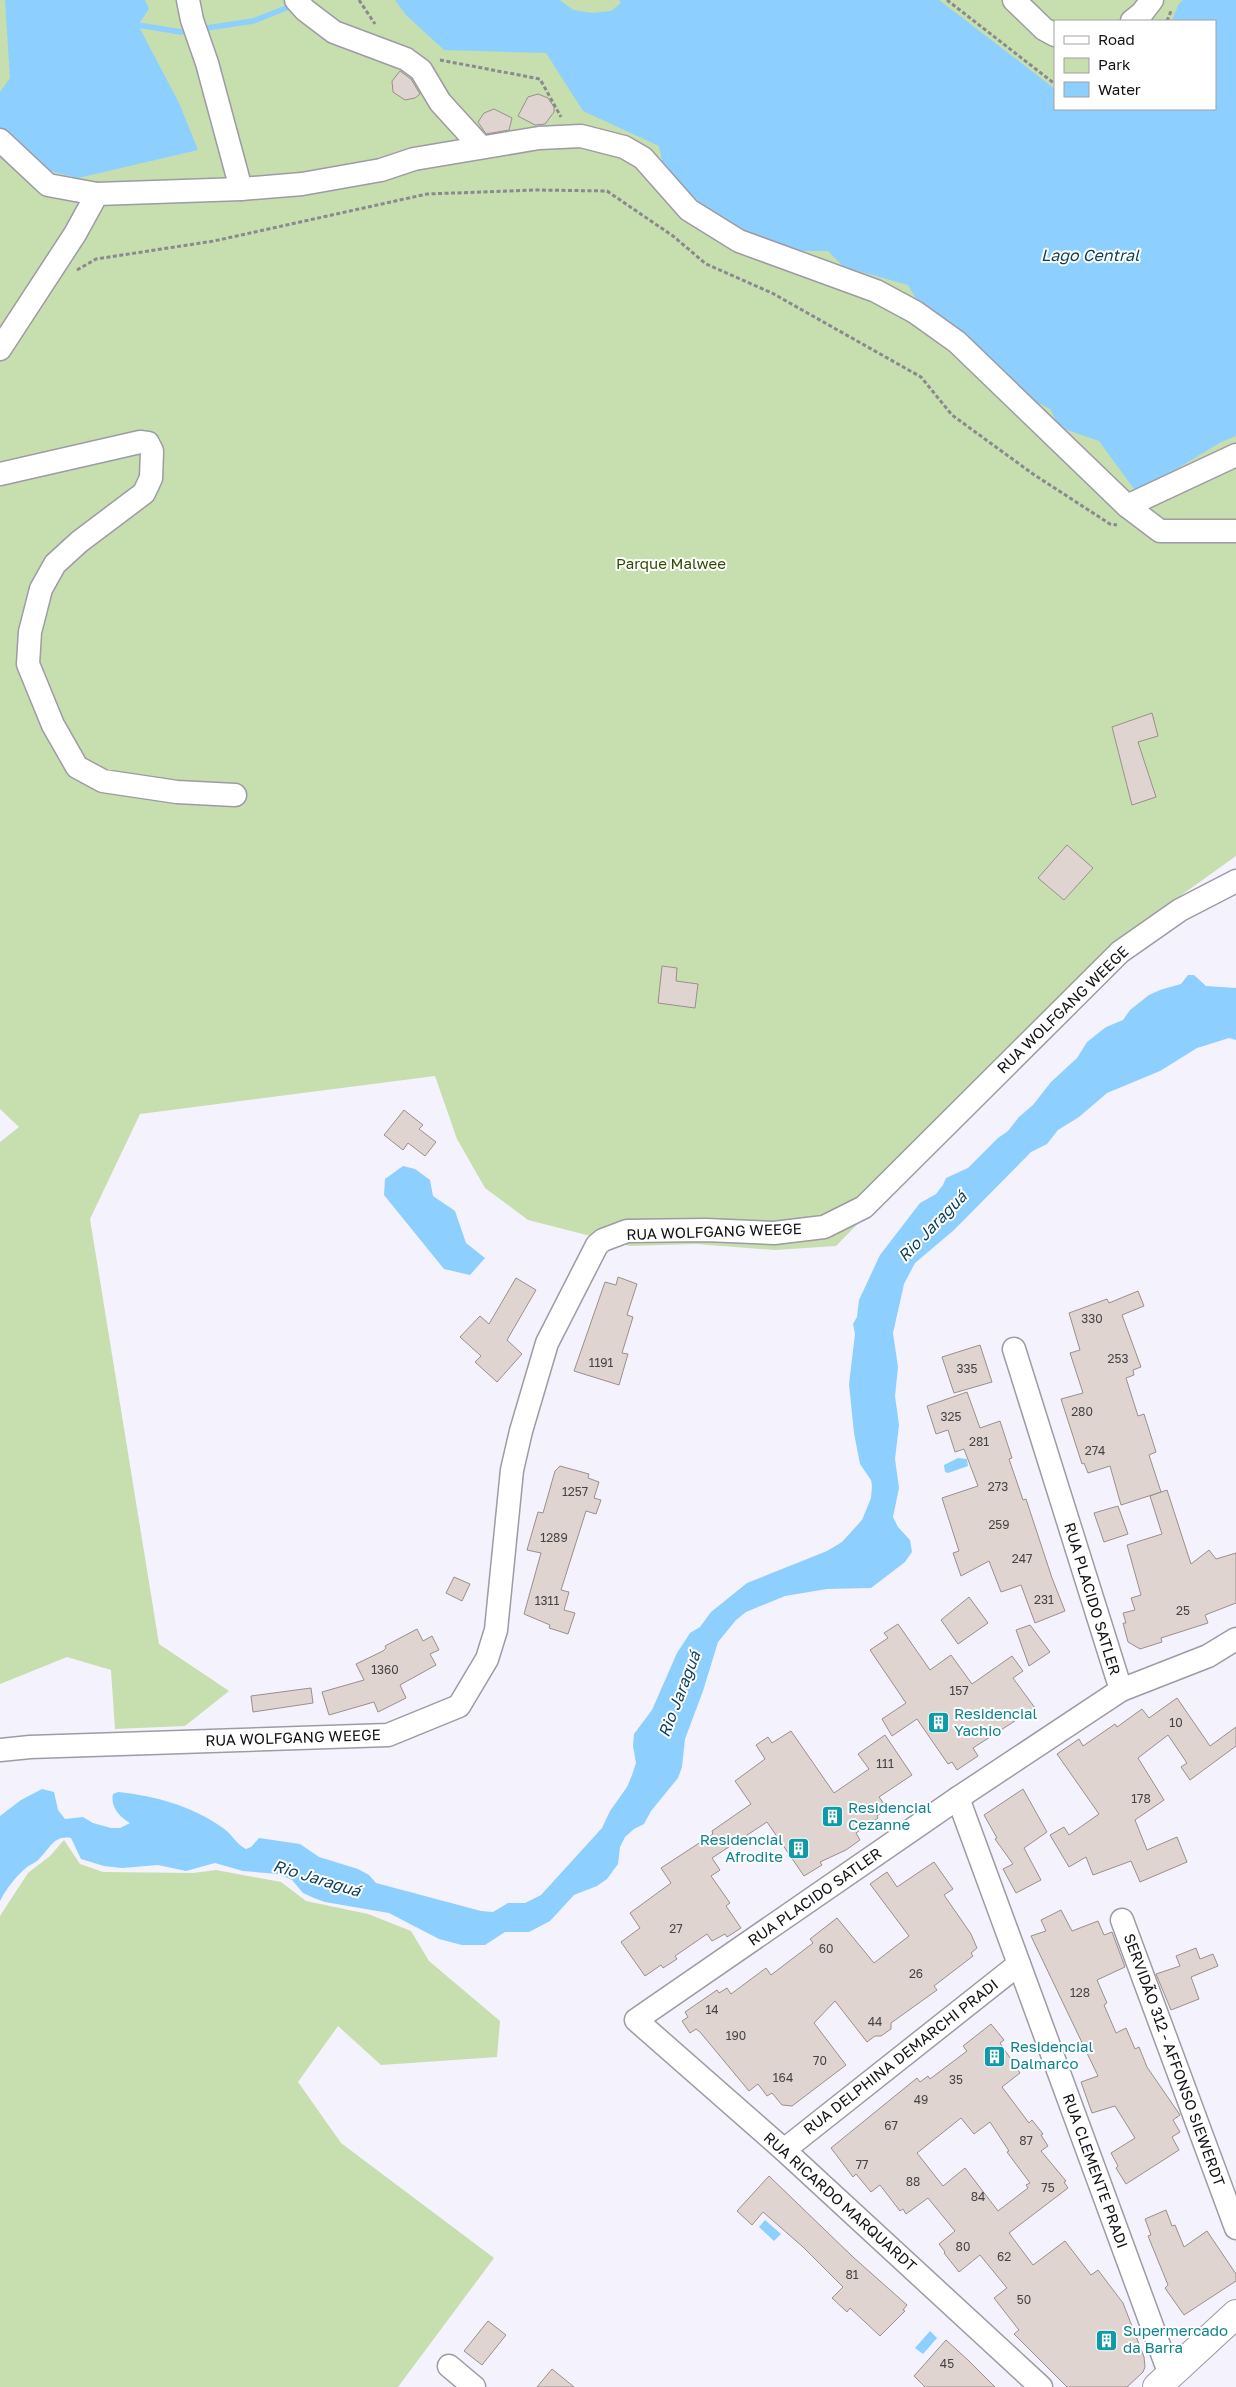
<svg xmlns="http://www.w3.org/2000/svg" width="1236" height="2387" font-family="'Golos Text',sans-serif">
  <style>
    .green { fill: #c7deae; fill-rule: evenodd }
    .water { fill: #8dcffe }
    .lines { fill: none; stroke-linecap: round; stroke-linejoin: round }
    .stream { stroke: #8dcffe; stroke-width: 5.5 }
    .building { fill: #dfd4d0; stroke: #9a8f8c; fill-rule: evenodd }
    .minor-casing { stroke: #9d9ba4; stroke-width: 25 }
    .major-casing { stroke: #9d9ba4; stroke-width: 30 }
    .path { stroke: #8a8990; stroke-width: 3; stroke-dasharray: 4 2.5; stroke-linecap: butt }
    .minor { stroke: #fff; stroke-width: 22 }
    .major { stroke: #fff; stroke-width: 28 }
    .labels { text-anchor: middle; stroke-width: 4; stroke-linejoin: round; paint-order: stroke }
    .number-label { font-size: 12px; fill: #464344 }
    .park-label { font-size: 15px; fill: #314b02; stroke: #fff }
    .street-label { font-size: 15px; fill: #131316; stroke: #fff }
    .culture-label { font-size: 15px; fill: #0d838f; stroke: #fff; text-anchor: start }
    .water-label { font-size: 16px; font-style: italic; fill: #0a3f5d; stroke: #fff }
  </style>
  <rect width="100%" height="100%" fill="#f4f2fc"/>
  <!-- green -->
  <g class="green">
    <path d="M0,0h1236v856l-56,40 15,17 -79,47 -280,286 -61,4 -79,-6 -66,2 -102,-26 -43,-32 -28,-49 -22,-63 -295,38 -50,105 69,425 70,47 -44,35 -70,3 -4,-59 -44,-13 -67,27v-542l19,-15 -19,-18zM1055,21h160v88h-160z"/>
    <polygon points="64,1840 80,1864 103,1872 193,1873 216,1870 281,1882 306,1901 368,1914 411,1931 429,1961 500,2021 497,2057 381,2065 338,2026 298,2082 341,2143 494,2258 398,2387 0,2387 0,1916 28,1873 50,1856"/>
  </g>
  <!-- water -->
  <g class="water">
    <polygon points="5,0 145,0 149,9 138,25 179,103 198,150 78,178 6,160 0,155 0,92 10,78"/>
    <polygon points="395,0 560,0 573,10 592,13 611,11 621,3 619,0 939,0 1055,89 1055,109 1215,109 1215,21 1172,21 1178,5 1183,0 1236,0 1236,436 1221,442 1137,493 1099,441 1059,427 1050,409 1016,391 915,297 908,285 844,267 828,251 793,251 743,230 705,206 665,176 659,146 583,111 546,53 444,50 406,15"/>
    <path d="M1188,975h6l12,11 30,2v52l-7,-2 -32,10 -37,23 -53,22 -28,24 -21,13 -11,14 -16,8 -77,78 -39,33 -11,21 -11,49 5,34 -3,29 4,29 -4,34 4,29 -6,29 5,10 12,13 2,12 -7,10 -34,26 -44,1 -42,7 -39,16 -10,8 -18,22 -15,49 -18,48 -3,28 -4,11 -27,33 -7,13 -10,5 -9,8 -5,10 -2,17 -11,15 -10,7 -23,9 -24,26 -21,11h-24l-20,13h-23l-23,-6 -50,-26 -64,-11 -11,-4 -11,-5 -11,-13 -14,-6 -35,-3 -28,-8 -29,8 -28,-6 -36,3 -18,-2 -23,-7 -10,-21c-17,-3 -21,10 -31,20 -3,4 -9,6 -13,9 -11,9 -21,22 -27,34v-85l21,-16 21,-11 12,3 4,18 7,9 18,-2 10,6 18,5h9l10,-5c-10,-6 -20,-16 -17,-29l5,-2c38,4 74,14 105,36 9,6 13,16 23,21l5,-2 8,-9 41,6 19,13 39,12 11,6 7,8 105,28 12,1 15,-9h17l16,-8 61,-67 8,-17 17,-24 5,-12 4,-12 -3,-17 1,-12 18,-24 25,-57 13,-20 10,-6 11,-15 36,-29 80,-32 15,-9 20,-22 9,-22 1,-12 -1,-6 -11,-16 -6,-31 -5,-49 6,-50 -2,-10 4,-7 2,-17 21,-45 40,-52 16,-9 7,-9 3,-7 22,-10 30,-30 10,-7 11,-14 14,-12 18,-23 26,-24 10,-16 19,-15 17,-7 7,-10 19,-15 11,-5 21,-6z"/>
    <polygon points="403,1166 415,1169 430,1180 433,1196 455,1211 466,1243 485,1258 470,1275 444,1269 384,1195 385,1179"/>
    <polygon points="958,1458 967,1459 968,1466 948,1473 945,1472 944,1465"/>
    <polygon points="765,2220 781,2234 774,2241 759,2227"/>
    <polygon points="930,2331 937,2338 923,2354 915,2348"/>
  </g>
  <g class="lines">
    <!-- stream -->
    <g class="stream">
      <polyline points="138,25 181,32 190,30"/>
      <polyline points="200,29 253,21 294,5"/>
    </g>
  </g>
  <!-- building -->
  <g class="building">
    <polygon points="400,71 411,79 420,94 415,98 405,100 393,92 392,81"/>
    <polygon points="538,94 548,98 554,107 554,112 545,124 535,125 518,116 528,97"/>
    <polygon points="494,109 512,118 509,130 486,134 478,122 484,113"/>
    <polygon points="1152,713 1158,736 1138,742 1156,797 1132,805 1112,727"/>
    <polygon points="1067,845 1093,868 1064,900 1038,878"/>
    <polygon points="662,966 677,968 676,981 698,984 695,1008 658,1003"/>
    <polygon points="404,1110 423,1125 419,1129 436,1142 425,1156 408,1143 403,1150 384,1135"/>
    <polygon points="618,1277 637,1284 627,1315 633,1317 622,1353 628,1354 619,1385 574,1371 605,1282 616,1285"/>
    <polygon points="516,1278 536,1290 507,1340 522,1354 497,1382 475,1362 481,1356 460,1337 480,1316 489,1324"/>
    <polygon points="1138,1291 1144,1306 1122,1315 1141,1367 1133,1370 1134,1375 1126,1378 1138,1416 1144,1414 1156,1452 1149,1455 1161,1492 1121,1505 1110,1466 1088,1473 1084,1463 1082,1464 1061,1399 1083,1393 1070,1353 1080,1350 1069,1313 1107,1299 1109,1303"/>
    <polygon points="980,1345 992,1382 954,1393 942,1357"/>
    <polygon points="967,1392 980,1428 1000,1421 1012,1458 1009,1459 1023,1500 1026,1499 1052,1578 1065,1611 1035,1623 1021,1585 1001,1592 989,1561 961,1576 953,1553 959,1551 942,1498 978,1486 964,1449 955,1452 948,1430 936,1434 927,1406"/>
    <polygon points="560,1466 589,1474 588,1478 599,1482 594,1498 601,1500 596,1514 586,1511 561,1590 569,1592 564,1610 575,1613 568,1634 549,1628 550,1625 524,1614 541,1553 527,1550 538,1512 543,1513 555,1471"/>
    <polygon points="1167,1490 1191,1564 1209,1550 1216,1559 1236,1553 1236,1603 1205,1615 1208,1623 1161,1638 1162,1642 1140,1649 1128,1642 1123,1623 1126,1623 1123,1613 1135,1610 1131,1598 1141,1595 1127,1545 1162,1534 1150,1496"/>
    <polygon points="1118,1506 1128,1534 1104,1542 1094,1513"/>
    <polygon points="454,1577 470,1584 462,1601 446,1593"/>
    <polygon points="969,1597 988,1623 958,1644 941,1620"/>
    <polygon points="898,1624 930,1670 951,1655 972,1684 1012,1656 1023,1671 1013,1678 1035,1708 973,1748 978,1756 957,1770 952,1762 948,1764 917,1719 892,1736 882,1719 906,1703 870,1650 888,1638 884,1633"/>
    <polygon points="1030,1625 1050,1652 1029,1666 1016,1630"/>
    <polygon points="417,1629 423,1641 432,1636 439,1650 430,1654 436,1665 400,1685 406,1698 378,1712 374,1702 329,1715 322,1692 364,1680 356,1664 383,1651 386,1648 385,1646"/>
    <polygon points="311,1688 313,1703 253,1712 251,1696"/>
    <polygon points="1177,1698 1210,1746 1236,1727 1236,1746 1190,1780 1181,1767 1187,1763 1168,1735 1138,1758 1164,1800 1135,1820 1147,1850 1177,1837 1187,1862 1140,1882 1131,1861 1093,1875 1086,1857 1069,1867 1050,1835 1064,1827 1069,1835 1099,1814 1057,1754 1079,1739 1083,1746 1115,1724 1117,1727 1142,1709 1149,1718"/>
    <polygon points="791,1731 834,1793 869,1769 858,1754 885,1735 912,1775 879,1797 887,1808 877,1816 878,1818 856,1833 860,1840 846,1850 820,1862 822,1865 804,1876 767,1822 712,1858 720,1870 711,1876 730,1903 726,1906 741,1928 727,1937 725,1934 712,1941 707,1934 675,1956 677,1959 663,1968 661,1965 645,1976 621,1942 640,1928 630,1913 671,1883 661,1868 713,1834 712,1831 751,1804 735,1781 765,1759 756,1745 768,1737 772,1743"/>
    <polygon points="1023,1789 1047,1832 1024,1848 1041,1880 1016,1893 1003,1869 1013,1864 995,1839 997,1838 984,1815"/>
    <polygon points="934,1862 953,1889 944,1895 971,1934 977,1948 971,1953 973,1956 934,1986 937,1990 891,2023 891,2029 881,2036 875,2036 867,2042 835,2001 814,2023 846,2065 792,2106 782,2105 772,2093 767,2096 758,2084 749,2091 700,2032 696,2029 690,2033 682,2021 688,2017 685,2012 717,1990 719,1993 727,1988 731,1994 766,1968 771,1975 813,1943 810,1939 837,1918 874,1963 909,1936 870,1884 887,1872 897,1887"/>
    <polygon points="1061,1910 1072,1931 1098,1921 1104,1935 1112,1932 1125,1967 1097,1980 1107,2003 1104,2005 1116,2033 1126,2028 1135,2049 1139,2047 1147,2067 1180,2115 1173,2120 1180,2132 1172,2137 1179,2150 1126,2184 1116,2168 1118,2166 1111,2153 1135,2138 1115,2106 1092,2113 1081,2082 1098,2076 1031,1936 1046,1931 1041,1920"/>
    <polygon points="1196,1948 1200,1959 1213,1954 1218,1966 1191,1977 1199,1999 1171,2010 1156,1974 1180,1966 1176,1956"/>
    <path d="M991,2024l13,16 -4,3 20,30 -18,14 27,36 3,-3 11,14 -2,1 7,11 -7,5 25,30 -2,1 4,6 -59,45 24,32 32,-24 26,34 7,-5 25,33 21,54 1,10 -2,5 -16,15h-60l-53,-53 5,-4 -25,-32 13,-10 -27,-33 -21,17 -15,-19 1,-1 -6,-8 16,-13 -27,-33 -22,16 -3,-5 -3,2 -20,-26 -9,7 -15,-18 -3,3 -22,-29 86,-70 3,4 8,-6 2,3 37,-28 -4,-5zM961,2118l13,16 16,-12 19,29 -2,1 23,31 -4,2 2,3 -30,23 -33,-43 -22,18 -26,-33z"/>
    <polygon points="769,2176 853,2257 907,2305 903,2310 905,2311 880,2336 850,2308 847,2312 832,2298 843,2287 803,2247 763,2212 752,2225 737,2211"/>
    <polygon points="1166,2210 1172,2226 1175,2225 1184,2247 1207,2231 1236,2274 1236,2281 1184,2315 1165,2288 1168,2285 1148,2236 1151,2235 1145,2219"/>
    <polygon points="488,2321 506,2335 482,2365 464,2351"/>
    <polygon points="946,2340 969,2361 995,2387 925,2387 914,2376"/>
    <polygon points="552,2369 574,2387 537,2387"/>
  </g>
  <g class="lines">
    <defs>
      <g id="minor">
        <polyline points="188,0 192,20 207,63 241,189"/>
        <polyline points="296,0 305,10 334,32 406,59 421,70 440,102 481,147"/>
        <polyline points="1014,0 1044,29 1055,35"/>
        <polyline points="1132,21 1142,13 1152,0"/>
        <polyline points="0,140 48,185 97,194 241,189 302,184 381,170 414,159 539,138 581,136 624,147 643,158 689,210 739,241 876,291 915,312 957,342 1127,506 1236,455"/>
        <polyline points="0,349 75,234 97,194"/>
        <polyline points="0,474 140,442 148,443 152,451 151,478 144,493 79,542 55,564 41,589 30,632 28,664 53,725 77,767 103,781 177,792 235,795"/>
        <polyline points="1127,506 1160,531 1236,531"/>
        <polyline points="1014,1349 1121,1690 958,1798 636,2020 784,2150 1041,2387"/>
        <polyline points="1121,1690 1208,1656 1236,1639"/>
        <polyline points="0,1750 30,1747 388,1735 459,1706 487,1659 496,1630 512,1470 521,1431 547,1343 597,1245 603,1240 627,1231 706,1230 774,1233 824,1227 864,1207 1120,952 1180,910 1236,881"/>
        <polyline points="958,1798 1170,2375"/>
        <polyline points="1122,1920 1236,2228"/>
        <polyline points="784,2150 1019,1964"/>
        <polyline points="449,2366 474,2387"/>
      </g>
      <polyline id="major" points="1157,2387 1236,2314"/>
    </defs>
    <!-- minor casing -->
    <use href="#minor" class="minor-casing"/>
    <!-- major casing -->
    <use href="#major" class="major-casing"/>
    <!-- path -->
    <g class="path">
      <polyline points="359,0 375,24"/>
      <polyline points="947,0 1055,84"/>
      <polyline points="1167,21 1171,11"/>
      <polyline points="440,60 540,79 561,117"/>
      <polyline points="77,270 96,259 214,241 427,194 536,190 607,191 673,236 706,264 772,293 921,377 952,415 1033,474 1110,524 1117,525"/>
    </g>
    <!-- minor -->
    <use href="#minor" class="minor"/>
    <!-- major -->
    <use href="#major" class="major"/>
  </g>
  <!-- icons -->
  <defs>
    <symbol id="building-square" viewBox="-11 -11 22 22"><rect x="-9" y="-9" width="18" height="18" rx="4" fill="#0f9aa8" stroke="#fff"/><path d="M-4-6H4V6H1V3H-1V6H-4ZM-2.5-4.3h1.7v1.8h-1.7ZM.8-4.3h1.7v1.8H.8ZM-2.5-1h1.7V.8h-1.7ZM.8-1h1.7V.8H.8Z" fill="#fff"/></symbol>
  </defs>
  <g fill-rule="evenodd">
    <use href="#building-square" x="926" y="1710" width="25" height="25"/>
    <use href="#building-square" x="820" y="1804" width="25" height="25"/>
    <use href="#building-square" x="786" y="1836" width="25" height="25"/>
    <use href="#building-square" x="982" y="2044" width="25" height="25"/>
    <use href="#building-square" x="1094" y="2328" width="25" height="25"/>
  </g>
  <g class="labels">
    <!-- number labels -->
    <g class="number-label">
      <text x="1092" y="1323">330</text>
      <text x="1118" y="1363">253</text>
      <text x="601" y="1367">1191</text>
      <text x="967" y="1373">335</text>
      <text x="1082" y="1416">280</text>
      <text x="951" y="1421">325</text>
      <text x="979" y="1446">281</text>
      <text x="1095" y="1455">274</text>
      <text x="998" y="1491">273</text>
      <text x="575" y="1496">1257</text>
      <text x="999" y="1529">259</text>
      <text x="554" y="1542">1289</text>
      <text x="1022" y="1563">247</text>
      <text x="1044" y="1604">231</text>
      <text x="547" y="1605">1311</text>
      <text x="1183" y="1615">25</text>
      <text x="385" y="1674">1360</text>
      <text x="959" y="1695">157</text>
      <text x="1176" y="1727">10</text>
      <text x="885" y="1768">111</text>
      <text x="1141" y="1803">178</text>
      <text x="676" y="1933">27</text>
      <text x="826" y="1953">60</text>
      <text x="916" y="1978">26</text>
      <text x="1080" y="1997">128</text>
      <text x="712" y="2014">14</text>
      <text x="875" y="2026">44</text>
      <text x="736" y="2040">190</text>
      <text x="820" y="2065">70</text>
      <text x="783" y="2082">164</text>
      <text x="956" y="2084">35</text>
      <text x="921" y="2104">49</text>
      <text x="891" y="2130">67</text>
      <text x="1026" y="2145">87</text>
      <text x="862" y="2169">77</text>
      <text x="913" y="2186">88</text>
      <text x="1048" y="2192">75</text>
      <text x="978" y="2201">84</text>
      <text x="963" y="2251">80</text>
      <text x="1004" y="2261">62</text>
      <text x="852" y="2279">81</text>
      <text x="1024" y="2304">50</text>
      <text x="947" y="2368">45</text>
    </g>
    <!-- park labels -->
    <g class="park-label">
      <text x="671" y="569">Parque Malwee</text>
    </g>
    <!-- street labels -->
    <g class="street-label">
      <text transform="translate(1063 1010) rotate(-44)" y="5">RUA WOLFGANG WEEGE</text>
      <text transform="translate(714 1232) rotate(-2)" y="5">RUA WOLFGANG WEEGE</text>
      <text transform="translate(1092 1599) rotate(73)" y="5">RUA PLACIDO SATLER</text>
      <text transform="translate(293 1738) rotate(-2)" y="5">RUA WOLFGANG WEEGE</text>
      <text transform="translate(815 1897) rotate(-35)" y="5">RUA PLACIDO SATLER</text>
      <text transform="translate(901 2057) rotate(-38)" y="5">RUA DELPHINA DEMARCHI PRADI</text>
      <text transform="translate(1174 2060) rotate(70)" y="5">SERVIDÃO 312 - AFFONSO SIEWERDT</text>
      <text transform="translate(1095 2171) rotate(70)" y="5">RUA CLEMENTE PRADI</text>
      <text transform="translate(840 2202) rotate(42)" y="5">RUA RICARDO MARQUARDT</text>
    </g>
    <!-- culture labels -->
    <g class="culture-label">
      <text x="954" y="1719">Residencial<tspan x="954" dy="17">Yachio</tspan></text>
      <text x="848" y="1813">Residencial<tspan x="848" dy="17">Cezanne</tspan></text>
      <text x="783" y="1845" text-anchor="end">Residencial<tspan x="783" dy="17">Afrodite</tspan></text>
      <text x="1010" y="2052">Residencial<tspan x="1010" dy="17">Dalmarco</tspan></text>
      <text x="1123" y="2336">Supermercado<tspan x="1123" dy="17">da Barra</tspan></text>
    </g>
    <!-- water labels -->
    <g class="water-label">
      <text x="1090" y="261">Lago Central</text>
      <text transform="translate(932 1226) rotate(-46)" y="6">Rio Jaraguá</text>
      <text transform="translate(679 1694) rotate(-69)" y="6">Rio Jaraguá</text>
      <text transform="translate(317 1878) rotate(17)" y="6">Rio Jaraguá</text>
    </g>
  </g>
  <!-- legend -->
  <rect x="1054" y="20" width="162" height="90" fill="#ffffff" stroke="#a1a1a2"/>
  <rect x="1064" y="36" width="25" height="8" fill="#ffffff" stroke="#a1a1a2"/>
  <text x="1098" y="45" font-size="15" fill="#131316">Road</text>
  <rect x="1064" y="58" width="25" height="15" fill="#c7deae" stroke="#a1a1a2"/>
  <text x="1098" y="70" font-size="15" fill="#131316">Park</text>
  <rect x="1064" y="82" width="25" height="15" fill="#8dcffe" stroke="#a1a1a2"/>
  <text x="1098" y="95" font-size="15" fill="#131316">Water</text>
</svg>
